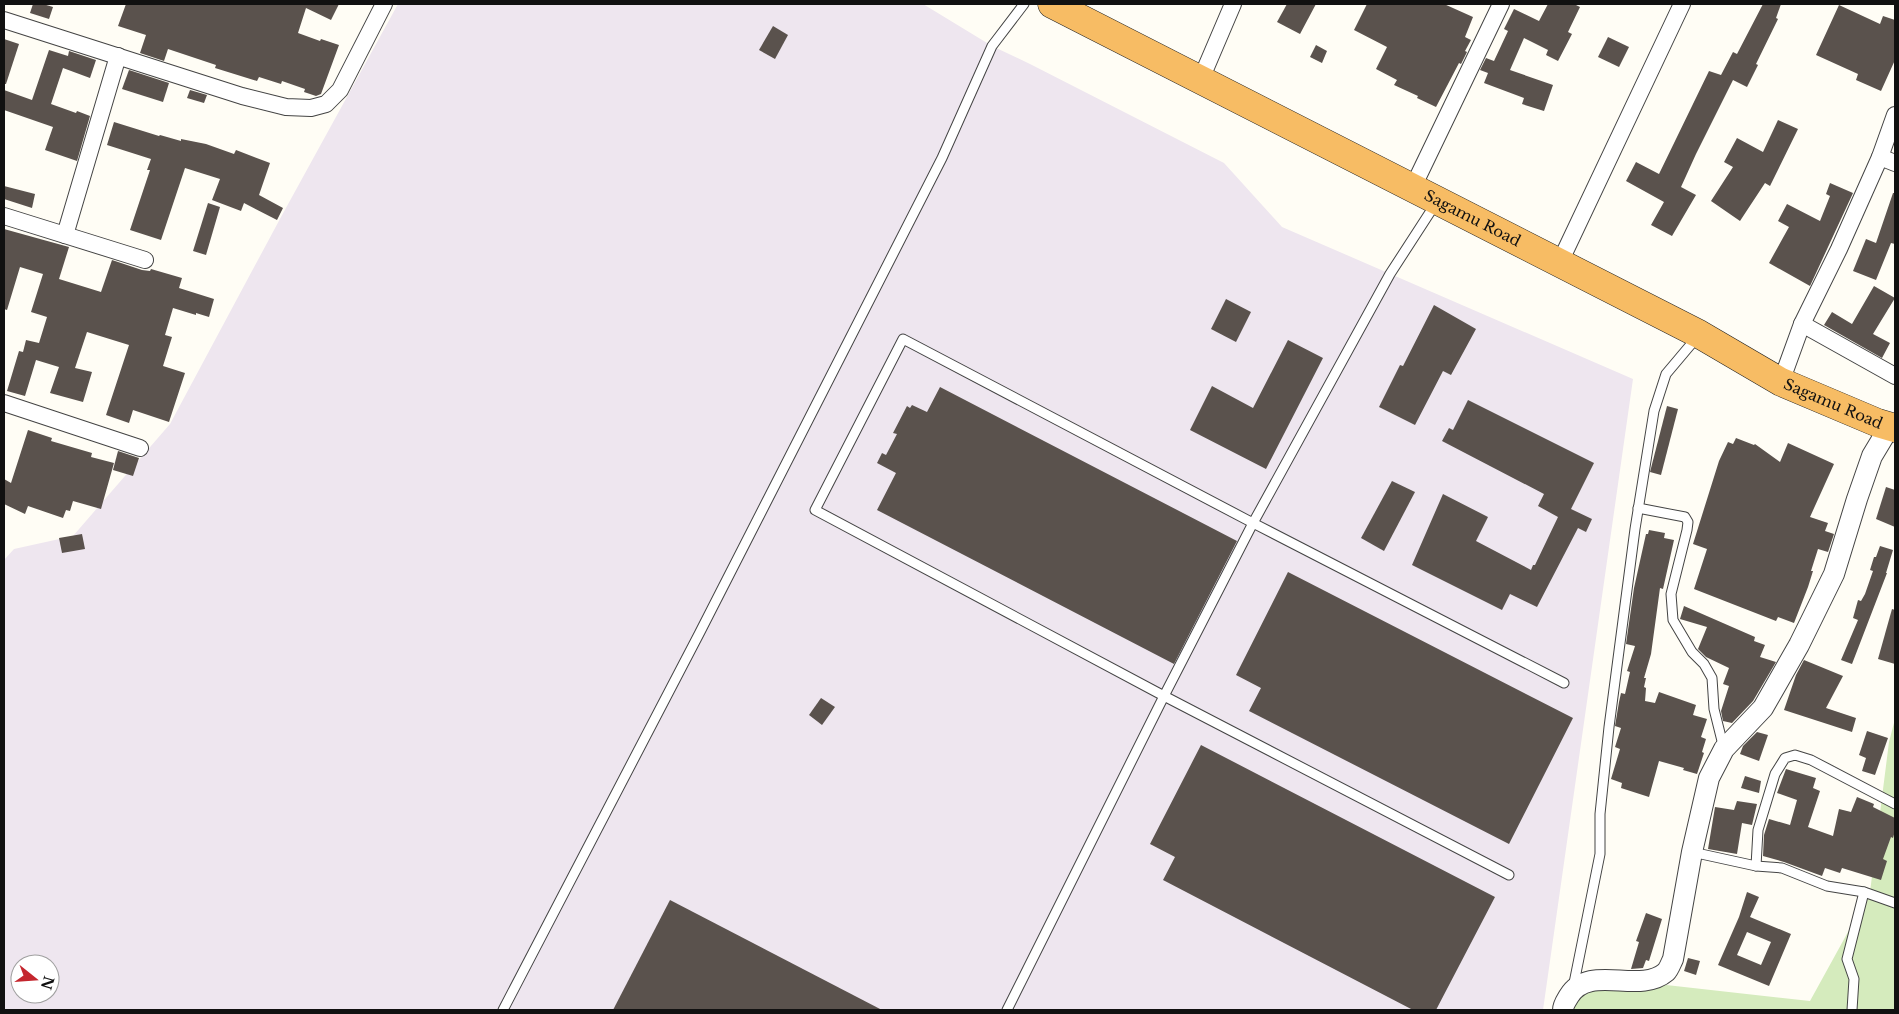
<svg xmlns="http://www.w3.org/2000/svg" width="1899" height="1014" font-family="'Libre Baskerville',serif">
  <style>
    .industrial { fill: #eee6ef; fill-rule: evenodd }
    .green { fill: #d5ebbd }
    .building { fill: #5a524d; fill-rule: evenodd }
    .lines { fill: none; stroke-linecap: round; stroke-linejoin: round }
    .service-casing { stroke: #444; stroke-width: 11 }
    .minor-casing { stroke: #444; stroke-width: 18 }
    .tertiary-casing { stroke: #444; stroke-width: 22 }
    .trunk-casing { stroke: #222; stroke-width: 29 }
    .service { stroke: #fff; stroke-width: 9 }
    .minor { stroke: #fff; stroke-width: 16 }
    .tertiary { stroke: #fff; stroke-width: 20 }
    .trunk { stroke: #f7bc64; stroke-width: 28 }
    .labels { text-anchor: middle; stroke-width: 5; stroke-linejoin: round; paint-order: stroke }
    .street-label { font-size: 15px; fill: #111; stroke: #fff }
  </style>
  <rect width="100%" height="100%" fill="#fffdf5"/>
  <!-- industrial -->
  <path class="industrial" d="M398,4h525l69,42 38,18 194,99 58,64 351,152 -90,631h-1539v-450l10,-11 59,-13 97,-112 111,-207zM20,964h30v30h-30z"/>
  <!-- green -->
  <polygon class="green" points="1895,719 1895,1010 1572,1010 1577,975 1810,1001 1870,892 1889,742"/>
  <!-- building -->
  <g class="building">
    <polygon points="33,4 43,4 53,7 49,19 30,13"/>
    <polygon points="126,4 339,4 331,20 306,8 298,33 320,41 321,39 339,45 321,94 316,96 304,92 305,89 282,81 281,84 259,77 257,81 215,68 216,65 168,49 164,61 140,53 146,35 118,26"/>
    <polygon points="1287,4 1316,4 1300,34 1277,22"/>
    <polygon points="1367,4 1444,4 1473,17 1465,37 1471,40 1465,51 1467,52 1461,64 1459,63 1436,107 1417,98 1418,96 1394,85 1397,80 1376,69 1387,47 1354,30"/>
    <polygon points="1548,4 1574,4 1580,7 1568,32 1572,34 1558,61 1546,55 1548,50 1524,38 1510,70 1553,85 1544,111 1522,104 1524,98 1484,83 1488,73 1480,70 1486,58 1494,61 1508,31 1504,29 1514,9 1539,21"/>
    <polygon points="1763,4 1781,4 1776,18 1778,19 1756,64 1758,65 1747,87 1733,80 1696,154 1681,187 1696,195 1672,236 1651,225 1664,202 1626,181 1636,162 1659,174 1709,71 1721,75 1733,52 1737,54"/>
    <polygon points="1839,5 1880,24 1883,16 1895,20 1895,60 1881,91 1856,80 1858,74 1816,55"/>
    <polygon points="773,26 788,35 775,59 759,50"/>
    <polygon points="1608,37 1629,47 1619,67 1598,57"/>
    <polygon points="4,39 19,44 6,84 4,84"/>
    <polygon points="1316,45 1327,51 1322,63 1310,57"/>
    <polygon points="49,50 68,56 69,51 96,60 90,78 63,68 51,104 76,113 77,111 90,116 77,161 45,150 53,127 4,110 4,90 32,100"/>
    <polygon points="129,70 169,83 163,102 122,89"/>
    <polygon points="190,90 207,95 204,103 187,98"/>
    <polygon points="1778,120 1798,129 1770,186 1765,183 1740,221 1711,201 1733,167 1724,162 1737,138 1763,152"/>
    <polygon points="114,122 159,136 160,135 181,141 181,139 206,144 234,154 236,150 270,163 259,195 283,208 277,220 244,203 241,211 212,200 220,179 185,168 161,240 130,230 150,170 147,170 151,159 107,145"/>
    <polygon points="1830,183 1853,193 1810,286 1769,263 1789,227 1778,221 1787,204 1820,221 1830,196 1826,194"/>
    <polygon points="4,186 35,194 32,208 4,199"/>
    <polygon points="1893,193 1895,193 1895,244 1891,243 1876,280 1853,271 1866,239 1876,243"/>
    <polygon points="208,203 220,207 206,255 193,251"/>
    <polygon points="4,229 69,247 59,279 101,292 112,260 142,270 150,271 151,269 182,278 179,288 214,299 209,317 196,313 196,315 173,308 165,335 172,337 163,366 185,373 169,422 133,410 129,423 106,415 129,345 87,332 75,368 92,372 83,402 50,393 59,367 36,360 25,396 7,391 19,351 23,352 26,340 39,343 47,317 31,312 43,274 20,267 7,310 4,309"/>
    <polygon points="1874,286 1895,298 1873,334 1890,343 1882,358 1824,325 1832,312 1852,324"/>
    <polygon points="1226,299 1251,312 1236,342 1211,329"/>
    <polygon points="1434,305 1476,329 1451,375 1443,371 1415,425 1379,407 1400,365 1403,366"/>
    <polygon points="1288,340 1323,358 1266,469 1190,430 1212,386 1253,408"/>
    <polygon points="940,387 1237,541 1174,664 877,510 896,473 877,463 882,453 886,455 897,434 893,433 907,406 910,408 912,405 927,412"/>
    <polygon points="1468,400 1594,463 1571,509 1592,519 1586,532 1578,528 1537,607 1510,594 1502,610 1412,565 1443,494 1488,517 1476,541 1531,570 1533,565 1535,565 1558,517 1538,506 1544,494 1442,441 1449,428 1453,430"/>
    <polygon points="1667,406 1678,409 1661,475 1650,472"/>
    <polygon points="28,430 52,438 51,441 92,453 91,457 114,463 101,509 73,501 70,511 66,510 63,518 28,506 25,514 4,504 4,479 11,483"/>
    <polygon points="1736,438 1754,445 1755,444 1780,462 1788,443 1834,464 1810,517 1828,523 1825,531 1834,534 1828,552 1818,549 1811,571 1813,571 1808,587 1794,623 1778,617 1776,621 1694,589 1707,549 1693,544 1719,461 1728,442 1733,444"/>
    <polygon points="118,451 139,458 133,476 113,470"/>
    <polygon points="1392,481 1415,492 1384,551 1361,538"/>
    <polygon points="1886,487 1895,490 1895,527 1876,519"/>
    <polygon points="1649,530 1665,533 1664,538 1674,540 1663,589 1660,588 1651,654 1644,678 1646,678 1644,687 1646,688 1645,701 1655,703 1659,692 1696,705 1693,715 1707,719 1701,737 1706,739 1702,752 1704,753 1697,774 1683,770 1684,768 1659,761 1649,797 1621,788 1622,783 1611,779 1620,749 1615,747 1621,728 1615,726 1619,702 1621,693 1625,694 1630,672 1627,671 1635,646 1626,644 1634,588 1646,534 1648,534"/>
    <polygon points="82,534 85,549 62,553 59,538"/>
    <polygon points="1880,546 1893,550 1886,573 1887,573 1852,664 1841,660 1858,620 1853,618 1858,600 1861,601 1865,594 1873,571 1870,570 1874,557 1876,557"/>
    <polygon points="1288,572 1573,718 1509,844 1249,711 1261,688 1236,675"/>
    <polygon points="1684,606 1755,637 1754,641 1765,645 1760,657 1776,662 1753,701 1732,723 1723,721 1721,711 1729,686 1723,684 1729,668 1706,657 1698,649 1707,627 1680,619"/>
    <polygon points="1892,609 1895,610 1895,664 1878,659"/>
    <polygon points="1804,660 1843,676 1826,708 1856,718 1852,732 1784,710 1796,675"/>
    <polygon points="821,698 835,707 822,725 809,715"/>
    <polygon points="1867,731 1888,738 1875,775 1862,771 1866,758 1859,755"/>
    <polygon points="1757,732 1768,735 1759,761 1740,754 1743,746"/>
    <polygon points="1201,745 1495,897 1436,1010 1413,1010 1163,880 1175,857 1150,844"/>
    <polygon points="1786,769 1816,778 1813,788 1820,791 1808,827 1833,836 1839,809 1851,812 1857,797 1874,804 1873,807 1895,818 1895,831 1893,838 1891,837 1883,859 1887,861 1881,880 1842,868 1840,873 1825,868 1822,876 1784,862 1763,856 1764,835 1769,819 1790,825 1797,800 1777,793"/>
    <polygon points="1745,776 1761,781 1759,793 1741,788"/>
    <polygon points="1737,801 1757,804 1752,825 1742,823 1737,854 1708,849 1715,807 1734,810"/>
    <path d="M1747,892l12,5 -9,20 41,17 -22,52 -51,-21 21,-48zM1747,932l24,10 -10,23 -24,-10z"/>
    <polygon points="670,900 882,1010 613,1010"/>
    <polygon points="1646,913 1662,919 1649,961 1646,960 1643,968 1631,969 1639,942 1636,941"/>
    <polygon points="1688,958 1700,961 1696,975 1684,971"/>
  </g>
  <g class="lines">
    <defs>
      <g id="service">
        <polyline points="1638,508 1685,517 1688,522 1687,530 1671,594 1673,620 1692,652 1704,664 1712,678 1714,709 1724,749"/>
        <polyline points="1692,852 1756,866 1782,868 1827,886 1864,892 1895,903"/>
        <polyline points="1756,866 1758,830 1775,774 1785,758 1795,755 1811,760 1895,804"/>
        <polyline points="1509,875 1164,696 815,510 903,339 1253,523 1564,683"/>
        <polyline points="1573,988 1600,854 1600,814 1609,727 1635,529 1654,411 1666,374 1698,336"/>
        <polyline points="503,1010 699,634 942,158 992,46 1024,4"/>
        <polyline points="1007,1010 1164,696 1253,523 1390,274 1436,203"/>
        <polyline points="1852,1010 1854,979 1847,959 1864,892"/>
      </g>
      <g id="minor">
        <polyline points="4,20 242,96 286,107 311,108 326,104 340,90 384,4"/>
        <polyline points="1201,79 1233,4"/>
        <polyline points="1880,157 1895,163"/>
        <polyline points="1413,187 1501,4"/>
        <polyline points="4,216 145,260"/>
        <polyline points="65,235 118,56"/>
        <polyline points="1560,262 1682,4"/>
        <polyline points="1802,324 1895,376"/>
        <polyline points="1781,382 1802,324 1839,249 1880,157 1895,115"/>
        <polyline points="4,403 140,448"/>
      </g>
      <path id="tertiary" d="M1563,1010c0,-5 3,-9 6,-14 20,-33 70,-1 97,-24 3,-3 5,-9 7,-13l19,-107 17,-74 15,-29 39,-41 36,-63 35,-71 23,-75 15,-43 18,-30"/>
      <g id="trunk">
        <path id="s1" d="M1052,4l647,330 82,48 97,41 17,5"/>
      </g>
    </defs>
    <!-- service casing -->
    <use href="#service" class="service-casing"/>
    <!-- minor casing -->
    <use href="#minor" class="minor-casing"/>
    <!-- tertiary casing -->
    <use href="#tertiary" class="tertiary-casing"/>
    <!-- trunk casing -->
    <use href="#trunk" class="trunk-casing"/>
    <!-- service -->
    <use href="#service" class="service"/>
    <!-- minor -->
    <use href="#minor" class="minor"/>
    <!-- tertiary -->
    <use href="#tertiary" class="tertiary"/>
    <!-- trunk -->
    <use href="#trunk" class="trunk"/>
  </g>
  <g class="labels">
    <!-- street labels -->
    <g class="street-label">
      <text dy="5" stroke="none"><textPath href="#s1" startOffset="472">Sagamu Road</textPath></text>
      <text dy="5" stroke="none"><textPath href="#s1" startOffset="878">Sagamu Road</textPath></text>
    </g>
  </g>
  <!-- border -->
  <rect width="1899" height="1014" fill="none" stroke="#111111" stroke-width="10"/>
  <!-- north arrow -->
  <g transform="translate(35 979) rotate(107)"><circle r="24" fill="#ffffff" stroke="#a0a0a0"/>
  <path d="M0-4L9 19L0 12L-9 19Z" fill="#c4262e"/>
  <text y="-8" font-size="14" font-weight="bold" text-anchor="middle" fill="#111111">N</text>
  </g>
</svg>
